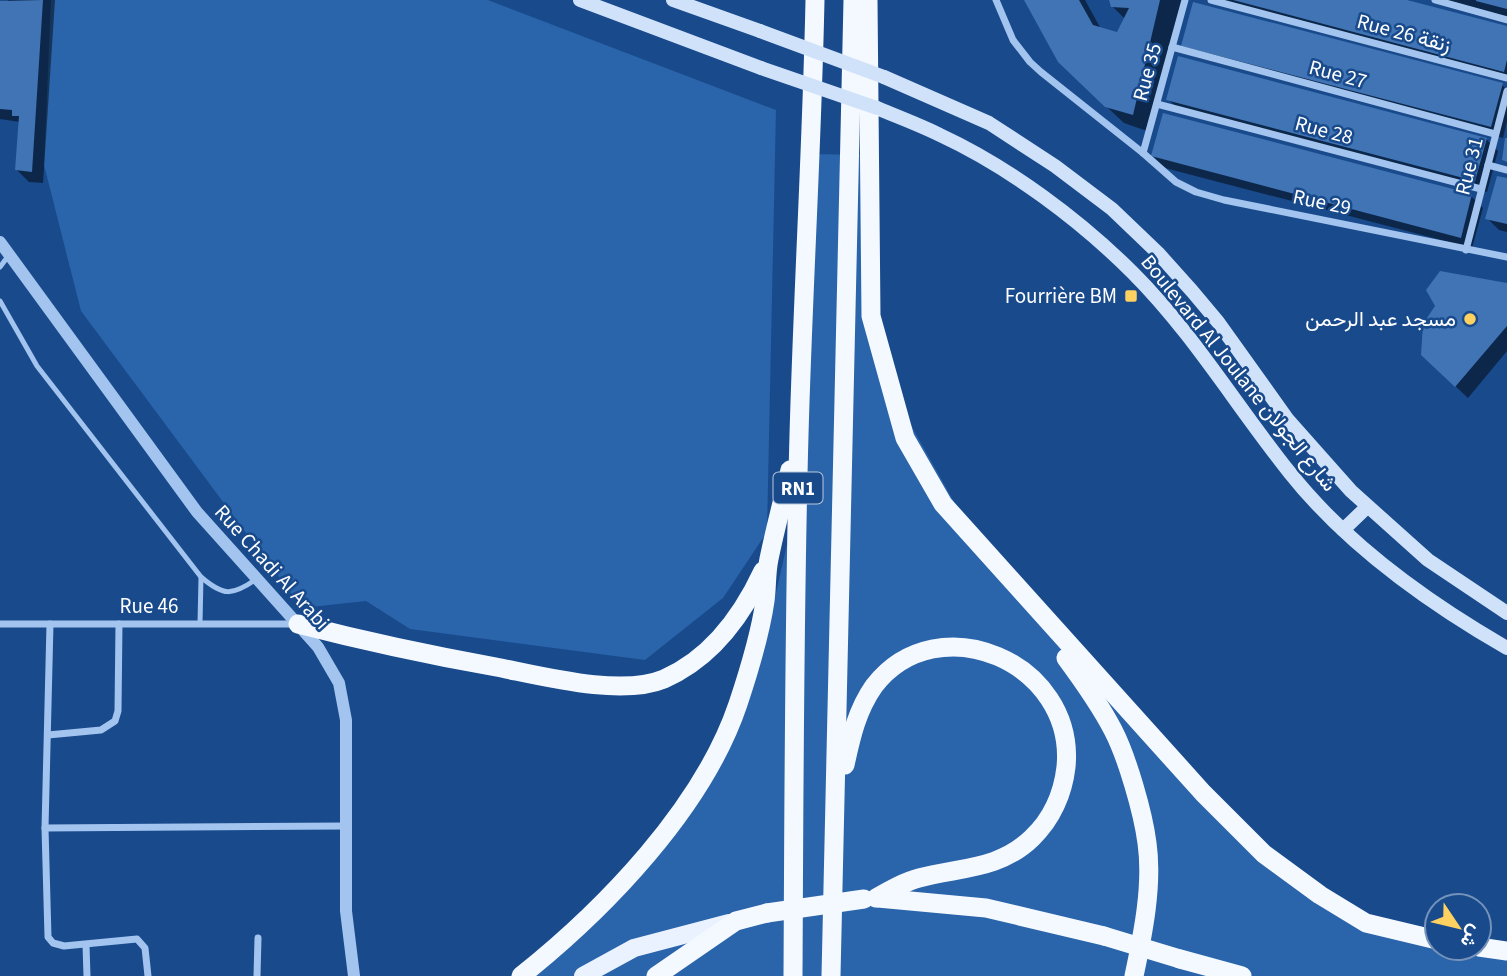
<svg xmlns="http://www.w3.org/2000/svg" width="1507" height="976" font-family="'Source Sans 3',Vazirmatn,sans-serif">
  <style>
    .green { fill: #2a64aa }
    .shadow { fill: #0007 }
    .building { fill: #4074b4 }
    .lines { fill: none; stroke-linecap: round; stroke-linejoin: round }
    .service { stroke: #a2c4ee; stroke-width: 5 }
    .minor { stroke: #a2c4ee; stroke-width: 7 }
    .tertiary { stroke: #a2c4ee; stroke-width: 12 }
    .secondary { stroke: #d0e2fa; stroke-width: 14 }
    .primary { stroke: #eaf2ff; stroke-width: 18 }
    .trunk { stroke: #f4f8ff; stroke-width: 19 }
    .secondary-bridge { stroke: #d0e2fa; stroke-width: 14 }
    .trunk-bridge { stroke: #f4f8ff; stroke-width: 19 }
    .poi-dot { fill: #ffd160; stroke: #184a8c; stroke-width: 2.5 }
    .labels { text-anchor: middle; stroke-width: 5; stroke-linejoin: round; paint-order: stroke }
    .shield { fill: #184a8c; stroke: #bac9dc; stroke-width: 2 }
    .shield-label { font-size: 19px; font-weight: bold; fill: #fff }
    .street-label { font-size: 21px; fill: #fff; stroke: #184a8c }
    .poi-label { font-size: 21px; fill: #fff; stroke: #184a8c; text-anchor: end }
  </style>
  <rect width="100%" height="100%" fill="#184a8c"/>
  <!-- green -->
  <g class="green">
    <polygon points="51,0 488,0 776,110 767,532 723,598 645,660 410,629 366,601 302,608 81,311 44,165"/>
    <polygon points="808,154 875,155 880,370 958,509 1044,609 1298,881 1437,948 1455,948 1507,958 1507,976 530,976 632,881 759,669 787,544 804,320"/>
  </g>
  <!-- shadow -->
  <g class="shadow">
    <polygon points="8,0 55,0 43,183 29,182 17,170 20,122 0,119 0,2 7,3"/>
    <polygon points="1027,0 1085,0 1101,29 1118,35 1125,19 1112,6 1111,0 1183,0 1150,132 1124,123 1077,79"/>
    <polygon points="1206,0 1400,0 1507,28 1507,81"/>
    <polygon points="1443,0 1507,0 1507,17"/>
    <polygon points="1183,45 1502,85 1507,90 1507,121 1503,138 1195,57"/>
    <polygon points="1168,99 1486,139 1498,151 1487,192 1180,111"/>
    <polygon points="1153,156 1471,196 1483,208 1472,248 1165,168"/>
    <polygon points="1507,180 1507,232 1499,230 1487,218"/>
    <polygon points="1507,285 1507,351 1468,398 1435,367 1437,306"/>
  </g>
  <!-- building -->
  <g class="building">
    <polygon points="43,0 32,172 15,170 19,116 12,116 12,110 0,109 0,1"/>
    <polygon points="1024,0 1079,0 1093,25 1117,32 1129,8 1111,7 1109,0 1160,0 1133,115 1105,107 1058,62"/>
    <polygon points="1233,0 1407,0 1507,26 1507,60 1504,72"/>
    <polygon points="1476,0 1507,0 1507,9 1476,1"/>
    <polygon points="1193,2 1503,83 1491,127 1181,46"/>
    <polygon points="1178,56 1487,138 1475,181 1166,100"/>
    <polygon points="1163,113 1472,194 1461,238 1151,156"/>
    <polygon points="1505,138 1507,138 1507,162 1502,160"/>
    <polygon points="1497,176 1507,178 1507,224 1485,219"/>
    <polygon points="1440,271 1507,283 1507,326 1455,387 1421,355 1423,324 1435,306 1426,290"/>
  </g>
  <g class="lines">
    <!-- service -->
    <g class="service">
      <polyline points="0,267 9,255"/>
      <path d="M0,301l37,65 164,211c22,19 31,19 54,3"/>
      <polyline points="200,623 201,577"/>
    </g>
    <!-- minor -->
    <g class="minor">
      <polyline points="996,0 1013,40 1030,62 1041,72 1143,153 1176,182 1196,192 1224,200 1507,257"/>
      <polyline points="1211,0 1507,78"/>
      <polyline points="1435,0 1507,20"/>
      <polyline points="1172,47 1495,134"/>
      <polyline points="1157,104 1481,189"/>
      <polyline points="1143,153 1185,0"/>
      <polyline points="1488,165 1507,170"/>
      <polyline points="1466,250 1507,91"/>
      <polyline points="0,624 297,624"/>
      <polyline points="50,624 45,828 48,937 53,943 64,946 137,939 145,948 148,976"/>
      <polyline points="48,735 101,730 115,721 118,711 119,624"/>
      <polyline points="45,828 346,826"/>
      <polyline points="86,945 87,976"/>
      <polyline points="257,976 258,938"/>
    </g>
    <!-- tertiary -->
    <polyline class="tertiary" points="0,242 197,512 318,647 339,683 346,720 346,911 354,976"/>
    <!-- secondary -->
    <g class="secondary">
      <polyline points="580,0 761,68"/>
      <polyline points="673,0 760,31"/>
      <polyline points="884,77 989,123 1055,166 1112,209 1158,253 1192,291 1218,322 1288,420 1351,491 1428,560 1507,613"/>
      <path d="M877,108c21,9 43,17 63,27 69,32 140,85 193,138 60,60 104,134 157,200 58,73 137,129 217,175"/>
      <polyline points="1343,530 1367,507"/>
    </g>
    <!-- primary -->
    <polyline class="primary" points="583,976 634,948 729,923"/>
    <!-- trunk -->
    <g class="trunk">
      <polyline points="868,0 871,316 905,438 943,504 1203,793 1264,854 1320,895 1366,923 1437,940"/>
      <path d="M298,624c66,17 131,31 198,43 46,9 125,30 168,12 48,-21 78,-63 99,-108"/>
      <path d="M1066,658c17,23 34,47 47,72 14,27 30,82 34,113 6,42 -4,91 -13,133"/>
      <path d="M845,765c6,-28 12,-55 29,-79 64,-83 202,-23 192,81 -3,26 -14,52 -34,71 -33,32 -72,29 -113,40 -15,4 -29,12 -43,20"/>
      <polyline points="878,898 986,908 1104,936"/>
      <polyline points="1479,947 1507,951"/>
      <polyline points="1180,959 1242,976"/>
      <path d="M521,976c84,-67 182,-168 217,-272 11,-33 22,-68 27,-103 2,-14 1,-29 4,-42 6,-30 14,-59 21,-89"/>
      <polyline points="656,976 736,921 767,913"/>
      <path d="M793,976c1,-180 1,-361 6,-541 4,-145 13,-290 16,-435"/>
      <polyline points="831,976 853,0"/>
    </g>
    <!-- secondary-bridge -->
    <g class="secondary-bridge">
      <polyline points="760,31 884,77"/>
      <polyline points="761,68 877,108"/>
    </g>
    <!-- trunk-bridge -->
    <g class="trunk-bridge">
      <polyline points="767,913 864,899"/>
      <polyline points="1104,936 1180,959"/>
    </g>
  </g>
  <!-- markers -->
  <g class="poi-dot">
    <rect x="1124" y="289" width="14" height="14" rx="3.5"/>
    <circle cx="1470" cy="319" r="7"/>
  </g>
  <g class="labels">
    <!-- shield labels -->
    <rect class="shield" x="773.5" y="472.5" width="49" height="31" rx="5"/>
    <g class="shield-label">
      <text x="798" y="495">RN1</text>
    </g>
    <!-- street labels -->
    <g class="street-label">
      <text transform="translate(1404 33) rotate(15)" y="7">Rue 26 زنقة</text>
      <text transform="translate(1147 72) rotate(-75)" y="7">Rue 35</text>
      <text transform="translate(1338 74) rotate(15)" y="7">Rue 27</text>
      <text transform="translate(1324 130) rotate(15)" y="7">Rue 28</text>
      <text transform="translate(1469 166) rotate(-76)" y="7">Rue 31</text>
      <text transform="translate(1322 202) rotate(12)" y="7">Rue 29</text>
      <text transform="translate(1239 373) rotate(51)" y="7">Boulevard Al Joulane شارع الجولان</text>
      <text transform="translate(272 567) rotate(48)" y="7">Rue Chadi Al Arabi</text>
      <text x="149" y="613">Rue 46</text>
    </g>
    <!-- poi labels -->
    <g class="poi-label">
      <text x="1117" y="303">Fourrière BM</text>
      <text x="1456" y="326">مسجد عبد الرحمن</text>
    </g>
  </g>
  <!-- north arrow -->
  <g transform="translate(1458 927) rotate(125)"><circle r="33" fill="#184a8c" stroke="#7492ba" stroke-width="2"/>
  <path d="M0-5L12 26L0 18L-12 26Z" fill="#ffd160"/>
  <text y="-10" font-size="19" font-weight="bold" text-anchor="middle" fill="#ffffff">ش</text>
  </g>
</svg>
